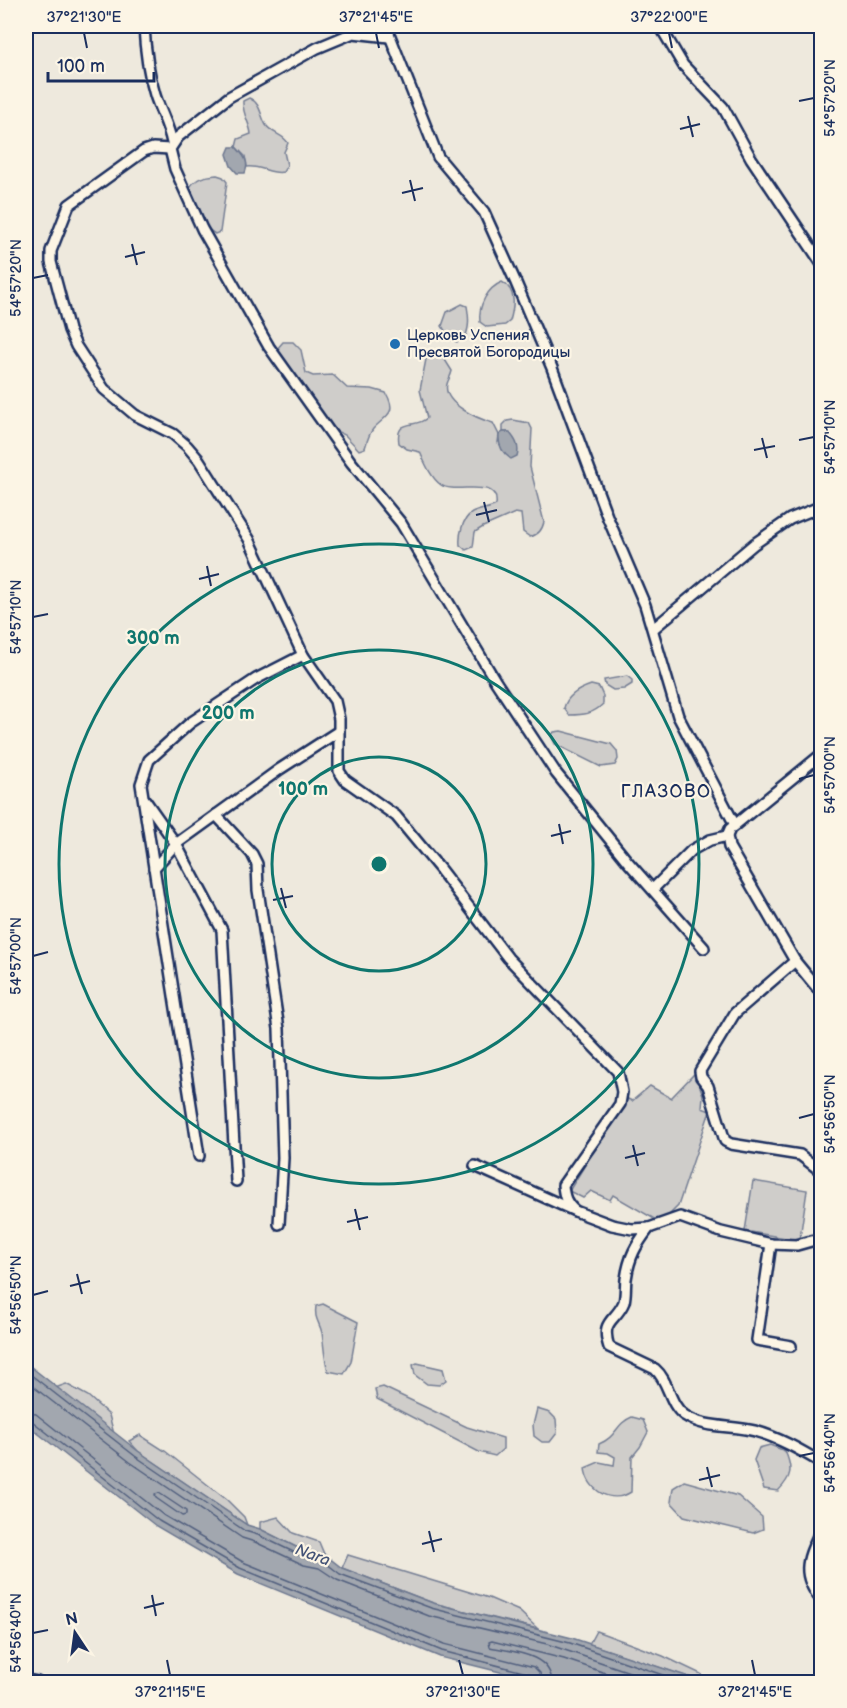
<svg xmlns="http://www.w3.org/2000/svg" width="847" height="1708" font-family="'Balsamiq Sans',sans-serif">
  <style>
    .green { fill: #cfcdca; stroke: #757e94; stroke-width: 1.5 }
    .water { fill: #a2a7af; stroke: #6c778f; stroke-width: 1.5 }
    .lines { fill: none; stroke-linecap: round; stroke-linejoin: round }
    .shore { stroke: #515f7e; stroke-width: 1.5 }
    .minor-casing { stroke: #1b2f5e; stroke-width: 14 }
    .minor { stroke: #fcf5e5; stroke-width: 9 }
    .ticks { fill: none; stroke: #1b2f5e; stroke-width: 2 }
    .ring { fill: none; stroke: #0f766e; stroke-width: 3 }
    .poi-dot { fill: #1f6fb2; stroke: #fcf5e5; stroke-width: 2 }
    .labels { text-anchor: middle; stroke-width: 4.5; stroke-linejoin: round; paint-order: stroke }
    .poi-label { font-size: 15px; fill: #1b2f5e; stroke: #fcf5e5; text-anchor: start }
    .water-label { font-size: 16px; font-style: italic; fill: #445376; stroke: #fcf5e5 }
    .quarter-label { font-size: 18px; letter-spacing: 1.5px; fill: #1b2f5e; stroke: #fcf5e5 }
    .centre { fill: #0f766e; stroke: #fcf5e5; stroke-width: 3 }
    .ring-label { font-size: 18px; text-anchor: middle; font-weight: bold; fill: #0f766e; stroke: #fcf5e5; stroke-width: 4.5; stroke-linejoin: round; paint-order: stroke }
    .neatline { fill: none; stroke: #1b2f5e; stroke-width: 2 }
    .ticks-label { font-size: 15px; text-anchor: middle; fill: #1b2f5e }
  </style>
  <rect width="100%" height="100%" fill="#eee9dd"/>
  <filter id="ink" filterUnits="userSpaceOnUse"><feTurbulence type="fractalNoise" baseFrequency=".0167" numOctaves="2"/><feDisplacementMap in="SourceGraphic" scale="12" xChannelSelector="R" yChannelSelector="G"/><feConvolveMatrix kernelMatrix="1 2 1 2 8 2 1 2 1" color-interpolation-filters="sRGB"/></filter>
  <g filter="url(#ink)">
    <!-- green -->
    <g class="green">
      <path d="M249,98c12,5 11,17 17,27 6,9 17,9 22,18l-4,9 3,13 -4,7c-11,3 -23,-7 -36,-5l-2,-11 -9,-9 2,-8 13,-5c-1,-11 -9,-20 -8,-33z"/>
      <path d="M217,175l6,2 4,5 -7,50 -5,2c-13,-7 -23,-32 -25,-47 7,-10 16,-11 27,-12z"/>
      <path d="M502,282c15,8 12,25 8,39l-5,4 -18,2 -7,-5c-2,-16 7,-34 22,-40z"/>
      <path d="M462,304l5,2c2,12 3,22 -3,33l-7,3 -7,-3 -8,-13 5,-14z"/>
      <path d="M283,342h10l8,8 5,23 7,3 20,-1 14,13 25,1 14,4c12,21 0,22 -13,36 -4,5 -6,12 -8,19l-6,2 -14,-15 -11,-5 -35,-51 -21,-26 -1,-4z"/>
      <path d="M435,351l7,4 10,16c-1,5 -4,9 -5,13 -5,20 32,35 46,39l6,12 -1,7 11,-10h-6v-7l4,-4 6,-1 16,3 3,6 -2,38 14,55c-2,8 -5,12 -14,15l-7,-5 -2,-18 -6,-1 -32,14 -8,5 -2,15 -7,3 -6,-5c-1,-10 2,-26 12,-32 8,-4 17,-4 24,-8 4,-29 -41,-10 -55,-20 -10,-7 -16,-22 -21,-33l-13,-3 -8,-6c-4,-25 16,-14 28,-25l-7,-28 7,-36z"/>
      <polygon points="627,676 632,680 632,684 624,689 613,690 605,685 604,680"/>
      <path d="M591,685l8,2 4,9v8c-10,10 -19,11 -34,11l-5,-7c3,-13 15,-19 27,-23z"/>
      <polygon points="561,731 611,744 617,751 618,759 615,765 601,767 555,744 551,736 554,732"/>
      <polygon points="695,1073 703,1095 702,1108 710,1111 678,1206 668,1216 656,1220 613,1195 610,1200 591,1191 583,1198 569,1191 626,1098 632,1101 650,1086 671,1098"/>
      <polygon points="753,1181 807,1190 800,1238 792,1239 745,1231"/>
      <path d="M323,1304l35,18 -7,40 -7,12 -16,-3c-4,-13 -4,-25 -6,-38 -3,-12 -8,-14 -6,-27z"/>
      <polygon points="417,1363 443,1369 446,1380 439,1385 427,1384 415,1375 413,1365"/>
      <polygon points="66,1384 88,1396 109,1415 114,1434 55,1388"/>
      <polygon points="383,1387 467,1427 503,1438 503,1449 495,1456 479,1452 377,1399 375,1389"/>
      <polygon points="537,1409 550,1413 556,1419 557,1433 550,1442 542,1442 534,1436 533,1425"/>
      <path d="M632,1417l11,3 5,12 -8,15 -8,10 -1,35c-20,13 -44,-2 -46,-24l14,-6 15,3 1,-8 -7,-4 -10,-1 1,-8c18,-7 16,-20 33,-27z"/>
      <polygon points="140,1435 165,1451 227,1500 244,1517 247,1525 138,1451 129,1441"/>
      <path d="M770,1445l15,6c8,18 7,26 -7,40l-14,-2 -10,-29 5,-12z"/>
      <polygon points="684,1481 738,1496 762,1517 763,1529 753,1533 684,1516 671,1502 673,1488"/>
      <polygon points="278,1517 293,1533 319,1542 324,1554 308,1553 260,1529 260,1522"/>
      <polygon points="348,1555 489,1598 519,1611 538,1629 433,1603 342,1568"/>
      <polygon points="596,1631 663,1656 701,1674 703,1682 589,1644"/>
    </g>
    <!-- water -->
    <g class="water">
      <path d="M230,147h6c7,8 14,14 9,26h-8l-6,-7 -4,-12z"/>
      <path d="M503,432h6c6,7 11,14 8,24l-6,3c-9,-6 -13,-13 -12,-24z"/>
      <polygon points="26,1363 138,1451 247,1525 260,1529 308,1553 324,1554 342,1568 433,1603 572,1638 704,1682 540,1682 440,1657 238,1574 156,1526 26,1424"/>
    </g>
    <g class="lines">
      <!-- shore -->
      <g class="shore">
        <polyline points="26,1371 135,1456 245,1531 258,1535 306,1558 322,1560 340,1574 431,1608 570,1643 683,1682"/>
        <polyline points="26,1381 130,1462 242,1538 255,1542 304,1565 319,1568 337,1580 429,1616 547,1644 659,1682"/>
        <polyline points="26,1412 36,1414 163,1515 243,1562 444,1644 534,1667 540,1673 543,1682"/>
        <polyline points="26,1419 32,1421 159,1521 240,1568 442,1651 531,1674 534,1678 535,1682"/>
        <polygon points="159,1493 186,1511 186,1515 182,1516 156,1498 155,1494"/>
        <path d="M552,1682c-2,-29 -40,-30 -62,-35l-1,-5 3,-1 72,18 68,23"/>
      </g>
      <defs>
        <g id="minor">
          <path d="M144,26c1,23 4,46 11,69 5,16 14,31 17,48"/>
          <polyline points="386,26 438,157 484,212 516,283 552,368 607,516 645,605 678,716 735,825"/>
          <polyline points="660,26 683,65 723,107 751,158 822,264"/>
          <polyline points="389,37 353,33 317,48 229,97 178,137 170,149 175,169 202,229 269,347 351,462 401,523 496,682 556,773 628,862 704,948"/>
          <path d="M170,149l-17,-1 -9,3 -75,54 -18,46v11l18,68 7,16 28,43 31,26 38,19 14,12 12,14 50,79 54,116 32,46 4,18v52l6,9 51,36 43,52 69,90 110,114 4,20 -2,12 -57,81c1,12 3,18 12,26"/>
          <polyline points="653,629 754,544 790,519 822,506"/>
          <polyline points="822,754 730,829 727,836 729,847 795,961 822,994"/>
          <polyline points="145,800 176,844 222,930 236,1181"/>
          <polyline points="216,815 252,854 257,864 258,890 279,1029 283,1158 279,1224"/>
          <polyline points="154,868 176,844 280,769 339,731"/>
          <polyline points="653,889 692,850 710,840 727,836"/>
          <polyline points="795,961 735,1013 700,1071 701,1077 708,1086 725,1141 731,1144 800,1155 822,1172"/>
          <polyline points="199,1156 141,784 149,760 190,723 256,679 303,655"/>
          <polyline points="475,1166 575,1211 612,1225 632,1229 649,1228 680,1217 721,1232 771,1244 797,1245 822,1238"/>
          <path d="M649,1228c-13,17 -20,29 -23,51 -1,7 0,15 -2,23 -8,20 -24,17 -15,45l46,22c14,12 14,35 29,46 21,14 48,10 71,16 23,6 47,20 67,32"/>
          <polyline points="771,1244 757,1340 791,1346"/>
          <path d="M822,1527c-13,30 -24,45 0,74"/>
          <polyline points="26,1680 37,1682"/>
        </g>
      </defs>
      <!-- minor casing -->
      <use href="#minor" class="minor-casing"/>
      <!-- minor -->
      <use href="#minor" class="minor"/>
    </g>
  </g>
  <!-- ticks -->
  <path class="ticks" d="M84,33l3,15M376,33l3,15M669,33l3,15M799,101l15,-3M688,116l5,21M680,129l20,-5M410,180l5,21M402,193l21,-5M132,244l5,21M125,257l20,-5M33,278l15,-3M762,438l5,20M799,440l15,-3M754,450l21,-4M484,502l5,20M476,515l21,-5M207,566l4,20M199,579l20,-5M33,617l15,-3M799,779l15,-4M559,824l4,20M551,836l20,-5M281,888l5,20M273,900l20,-4M33,956l15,-4M799,1118l15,-4M633,1145l5,21M625,1158l20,-5M355,1209l5,21M347,1222l21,-5M77,1274l5,20M70,1286l20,-5M33,1295l15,-4M799,1456l15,-3M707,1467l5,20M699,1480l21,-5M429,1531l5,21M422,1544l20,-5M152,1595l4,21M144,1608l20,-5M33,1633l15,-3M167,1660l3,15M459,1660l4,15M752,1660l3,15"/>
  <!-- distance rings -->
  <g class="ring">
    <circle cx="379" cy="864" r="107"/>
    <circle cx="379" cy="864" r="214"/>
    <circle cx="379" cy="864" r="320"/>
  </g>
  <!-- markers -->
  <circle class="poi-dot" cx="395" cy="344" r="6"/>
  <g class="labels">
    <!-- poi labels -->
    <g class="poi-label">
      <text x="407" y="340">Церковь Успения<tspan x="407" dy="17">Пресвятой Богородицы</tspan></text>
    </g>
    <!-- water labels -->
    <g class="water-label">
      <text transform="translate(313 1554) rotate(20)" y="6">Nara</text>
    </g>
    <!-- quarter labels -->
    <g class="quarter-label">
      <text x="666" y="797">ГЛАЗОВО</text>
    </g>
  </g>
  <circle cx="379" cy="864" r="9" class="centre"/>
  <g class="ring-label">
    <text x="153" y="644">300 m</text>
    <text x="228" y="719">200 m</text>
    <text x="303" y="795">100 m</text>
  </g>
  <!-- margin -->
  <rect width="847" height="1708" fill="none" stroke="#fcf5e5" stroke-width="66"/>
  <!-- north arrow -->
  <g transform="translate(75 1633) rotate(347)" stroke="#fcf5e5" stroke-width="4.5" paint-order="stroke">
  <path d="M0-4.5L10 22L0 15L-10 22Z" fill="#1b2f5e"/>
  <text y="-9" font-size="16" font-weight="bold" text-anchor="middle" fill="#1b2f5e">N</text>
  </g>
  <!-- scale -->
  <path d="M48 72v9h106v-9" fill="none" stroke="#1b2f5e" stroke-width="3"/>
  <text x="57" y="72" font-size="18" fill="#1b2f5e" stroke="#fcf5e5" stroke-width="4.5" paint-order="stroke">100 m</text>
  <rect x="33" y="33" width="781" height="1642" class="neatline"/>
  <g class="ticks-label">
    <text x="84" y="22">37°21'30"E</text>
    <text x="376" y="22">37°21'45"E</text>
    <text x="669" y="22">37°22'00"E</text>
    <text transform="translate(830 98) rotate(-90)" y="5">54°57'20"N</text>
    <text transform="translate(16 278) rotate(-90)" y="5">54°57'20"N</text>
    <text transform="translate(830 437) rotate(-90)" y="5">54°57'10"N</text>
    <text transform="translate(16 617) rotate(-90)" y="5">54°57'10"N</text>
    <text transform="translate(830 775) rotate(-90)" y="5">54°57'00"N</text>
    <text transform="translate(16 956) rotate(-90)" y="5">54°57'00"N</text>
    <text transform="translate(830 1114) rotate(-90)" y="5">54°56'50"N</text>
    <text transform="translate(16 1295) rotate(-90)" y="5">54°56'50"N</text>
    <text transform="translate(830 1453) rotate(-90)" y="5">54°56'40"N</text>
    <text transform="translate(16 1633) rotate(-90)" y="5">54°56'40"N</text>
    <text x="170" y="1697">37°21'15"E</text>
    <text x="463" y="1697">37°21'30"E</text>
    <text x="755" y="1697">37°21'45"E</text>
  </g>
</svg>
